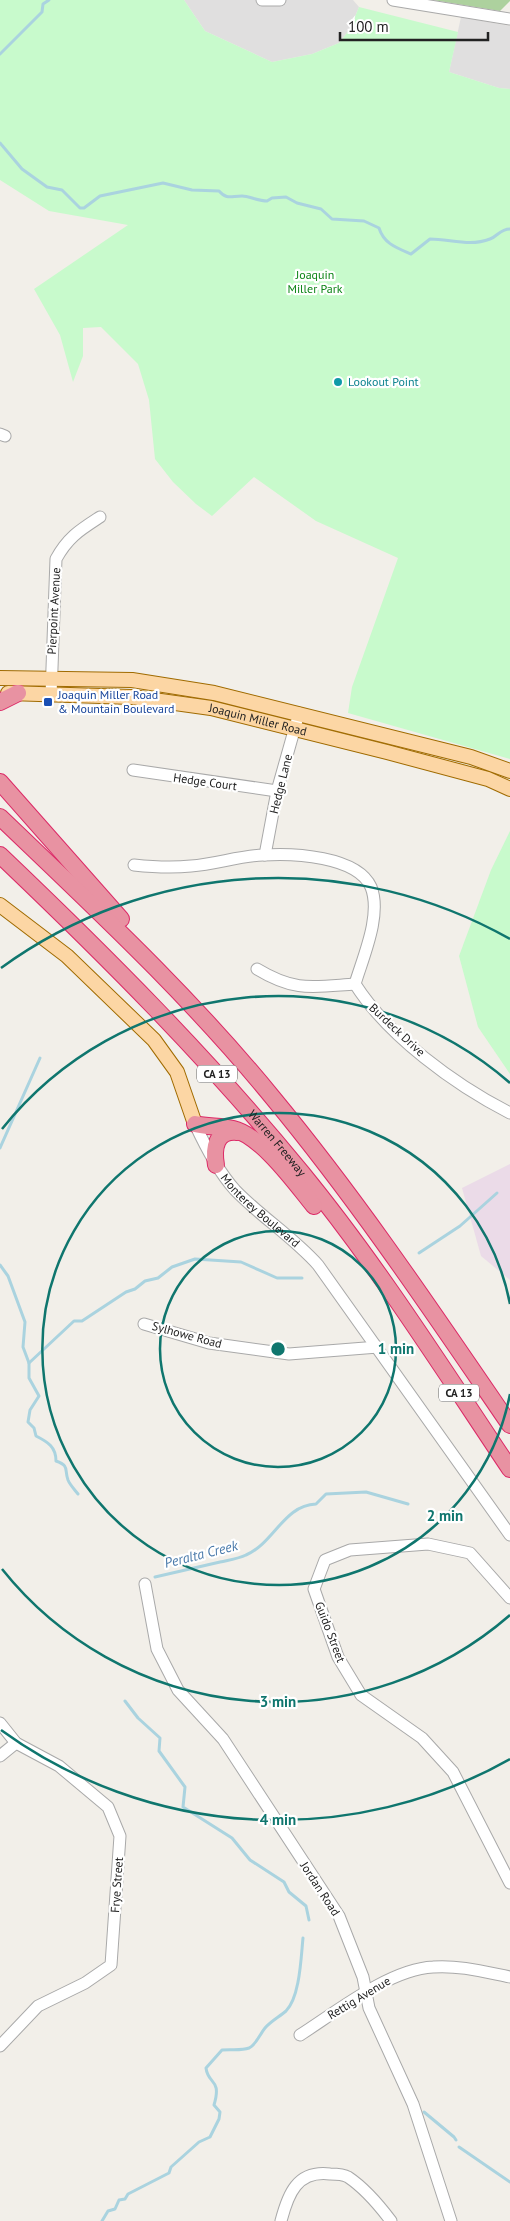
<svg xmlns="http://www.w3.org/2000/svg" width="510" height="2221" font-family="'PT Sans',sans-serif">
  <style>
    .residential { fill: #e0dfdf }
    .industrial { fill: #ebdbe8 }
    .forest { fill: #add19e }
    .park { fill: #c8facc }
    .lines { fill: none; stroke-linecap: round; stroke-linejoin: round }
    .stream { stroke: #aad3df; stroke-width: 3 }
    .minor-casing { stroke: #a9a9a9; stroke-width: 13 }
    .major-casing { stroke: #a06b00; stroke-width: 16 }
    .highway-casing { stroke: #dc2a67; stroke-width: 18 }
    .minor { stroke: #fff; stroke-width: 11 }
    .major { stroke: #fcd6a4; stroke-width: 14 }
    .highway { stroke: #e892a2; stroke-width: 16 }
    .ring { fill: none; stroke: #0f766e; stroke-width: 2.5 }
    .culture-dot { fill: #0f9aa8; stroke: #fff; stroke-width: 2 }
    .transit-dot { fill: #1a4fb4; stroke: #fff; stroke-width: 2 }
    .labels { text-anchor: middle; stroke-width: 4.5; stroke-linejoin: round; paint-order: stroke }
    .shield { fill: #fff; stroke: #646464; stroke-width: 1 }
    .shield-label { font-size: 11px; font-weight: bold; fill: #222 }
    .park-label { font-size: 12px; fill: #0c8416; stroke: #fff }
    .culture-label { font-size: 12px; fill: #0d838f; stroke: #fff; text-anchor: start }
    .street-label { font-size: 12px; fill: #222; stroke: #fff }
    .transit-label { font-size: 12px; fill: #164399; stroke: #fff; text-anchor: start }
    .water-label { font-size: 14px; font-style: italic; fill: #4a7aab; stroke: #fff }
    .centre { fill: #0f766e; stroke: #fff; stroke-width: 2.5 }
    .ring-label { font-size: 15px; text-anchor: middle; font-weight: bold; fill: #0f766e; stroke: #fff; stroke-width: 4.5; stroke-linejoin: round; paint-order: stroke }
  </style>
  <rect width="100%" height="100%" fill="#f2efe9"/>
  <!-- residential -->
  <g class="residential">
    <polygon points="184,0 353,0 359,7 350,29 339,43 312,54 272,62 205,31"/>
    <polygon points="461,17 510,26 510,89 499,88 449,72"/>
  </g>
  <!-- industrial -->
  <polygon class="industrial" points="510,1164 510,1280 481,1256 462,1188"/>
  <!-- forest -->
  <polygon class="forest" points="433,0 510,0 510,1 500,11"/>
  <!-- park -->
  <g class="park">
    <polygon points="0,0 184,0 205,31 272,62 312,54 339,43 350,29 359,7 458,32 449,72 499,88 510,89 510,759 348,713 352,687 398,558 316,521 254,477 212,516 196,504 173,482 155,459 149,400 138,364 101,327 83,328 83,356 73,382 60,335 34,289 128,225 49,211 0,180"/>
    <polygon points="510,831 510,1074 478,1027 459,956 491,870"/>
  </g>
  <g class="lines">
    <!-- stream -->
    <g class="stream">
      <polyline points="0,54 42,12 43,4 49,0"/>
      <path d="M0,143l22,26 25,18 15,3 18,18h4l16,-12 63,-13 29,7 27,1c8,9 12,5 23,5 7,0 16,5 25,5l5,-3 14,-1 11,6 24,6 11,10 32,2 15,7c5,16 18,20 32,26l19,-15c20,0 40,8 60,0 8,-3 10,-10 20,-10"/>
      <polyline points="0,1148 40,1058"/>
      <polyline points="419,1253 460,1226 497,1193"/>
      <path d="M0,1265l8,11 17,46 -2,25 6,16v15l10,18 -9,14 -2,12 6,6 2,8c12,6 20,11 20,25 14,5 8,8 12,19 2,5 7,10 10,14"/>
      <polyline points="29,1363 74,1321 82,1321 126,1292 135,1289 145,1281 158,1278 172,1267 195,1259 241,1262 277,1278 302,1278"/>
      <path d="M155,1577c22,-5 43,-10 65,-15 8,-2 18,-3 26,-7 28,-12 38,-50 70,-51l10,-10 40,-2 42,12"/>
      <polyline points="125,1701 138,1718 160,1738 159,1751 185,1787 183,1807 232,1838 250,1860 284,1882 289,1892 306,1906 309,1920"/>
      <polyline points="424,2112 454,2137 456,2140"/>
      <polyline points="459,2147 510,2182"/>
      <path d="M102,2221l6,-10 7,-2 4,-9 6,-1 3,-5 41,-21 2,-6 28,-25 11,-5 9,-18 1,-7 -6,-7c8,-27 -6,-20 -8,-37l16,-18c9,-1 19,1 27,-2 7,-3 11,-14 16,-20 6,-7 14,-11 21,-17 14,-14 15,-54 17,-73"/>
    </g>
    <defs>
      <g id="minor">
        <polyline points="262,0 280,0"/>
        <polyline points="393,0 510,19"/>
        <polyline points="0,434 5,436"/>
        <path d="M51,695l5,-136c12,-22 24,-29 44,-42"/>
        <polyline points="133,770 277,791"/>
        <polyline points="265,855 277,791 299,713"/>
        <path d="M134,865c19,2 38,3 57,1 25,-2 48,-10 72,-11 30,-2 94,1 108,32 11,28 -8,70 -16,97 33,52 100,101 155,129"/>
        <path d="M257,969c38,23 55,18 98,15"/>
        <path id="s1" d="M195,1124c11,24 23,47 40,66 26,27 58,47 83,75l192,270"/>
        <polyline points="144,1324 209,1343 289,1354 378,1347"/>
        <polyline points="145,1584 157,1649 178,1690 223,1739 339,1916 363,1977 369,2008 413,2104 451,2221"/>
        <polyline points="510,1598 470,1553 428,1544 350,1550 325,1560 314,1589 338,1657 361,1695 422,1738 453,1772 510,1883"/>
        <polyline points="0,1723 16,1743 59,1766 108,1807 120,1836 111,1965 85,1983 38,2006 0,2046"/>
        <polyline points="0,1756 16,1743"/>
        <path d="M300,2035c36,-23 90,-66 133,-68 26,-2 52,5 77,10"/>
        <path d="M281,2221c7,-27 16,-51 49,-47 5,0 13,0 18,3 18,12 31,28 43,44"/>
      </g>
      <g id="major">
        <polyline points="0,678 132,680 214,693 471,757 510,771"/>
        <path id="s2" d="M8,693l124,4 79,11 176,44 101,27 22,10"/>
        <polyline points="0,905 67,956 154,1040 177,1072 195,1124"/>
      </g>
      <g id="highway">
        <polyline points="0,702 18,693"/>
        <polyline points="0,782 121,919"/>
        <path d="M0,817c95,91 189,178 273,281 86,104 161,216 237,327"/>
        <path id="s3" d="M0,855c106,101 209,204 302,318 76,93 141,196 208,296"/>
        <path d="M195,1124c12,3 26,2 38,5 29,7 63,55 81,77"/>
        <path d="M216,1165c-3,-17 0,-35 21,-33"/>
      </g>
    </defs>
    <!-- minor casing -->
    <use href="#minor" class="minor-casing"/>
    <!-- major casing -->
    <use href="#major" class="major-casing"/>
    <!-- highway casing -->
    <use href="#highway" class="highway-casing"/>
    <!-- minor -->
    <use href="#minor" class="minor"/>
    <!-- major -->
    <use href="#major" class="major"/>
    <!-- highway -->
    <use href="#highway" class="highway"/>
  </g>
  <!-- distance rings -->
  <g class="ring">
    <circle cx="278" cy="1349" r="118"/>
    <path d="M510 1394A236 236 0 1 1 510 1304"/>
    <path d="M510 1615A353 353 0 0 1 2 1569M2 1129A353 353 0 0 1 510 1083"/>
    <path d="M510 1759A471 471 0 0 1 1 1730M1 968A471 471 0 0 1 510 939"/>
  </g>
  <!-- markers -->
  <circle class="culture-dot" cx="338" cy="382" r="5"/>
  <rect class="transit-dot" x="43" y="697" width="10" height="10" rx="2.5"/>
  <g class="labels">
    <!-- shield labels -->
    <g class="shield">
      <rect x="197" y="1065.5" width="40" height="17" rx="4"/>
      <rect x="439" y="1384.5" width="40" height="17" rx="4"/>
    </g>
    <g class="shield-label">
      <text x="217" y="1078">CA 13</text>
      <text x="459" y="1397">CA 13</text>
    </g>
    <!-- park labels -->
    <g class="park-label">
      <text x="315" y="279">Joaquin<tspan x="315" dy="14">Miller Park</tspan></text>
    </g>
    <!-- culture labels -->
    <g class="culture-label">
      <text x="348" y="386">Lookout Point</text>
    </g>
    <!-- street labels -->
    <g class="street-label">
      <text transform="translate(54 611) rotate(-87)" y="4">Pierpoint Avenue</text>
      <text dy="4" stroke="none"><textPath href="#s2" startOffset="252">Joaquin Miller Road</textPath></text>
      <text transform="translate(205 782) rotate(8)" y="4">Hedge Court</text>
      <text transform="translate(281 784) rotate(-76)" y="4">Hedge Lane</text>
      <text transform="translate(397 1030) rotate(43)" y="4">Burdeck Drive</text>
      <text dy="4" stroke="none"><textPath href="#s3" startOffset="400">Warren Freeway</textPath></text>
      <text dy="4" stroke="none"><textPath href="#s1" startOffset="110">Monterey Boulevard</textPath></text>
      <text transform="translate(187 1335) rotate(15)" y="4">Sylhowe Road</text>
      <text transform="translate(330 1632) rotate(69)" y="4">Guido Street</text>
      <text transform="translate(117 1885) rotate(-86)" y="4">Frye Street</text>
      <text transform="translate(320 1889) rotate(57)" y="4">Jordan Road</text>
      <text transform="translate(359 1998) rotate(-31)" y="4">Rettig Avenue</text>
    </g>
    <!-- transit labels -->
    <g class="transit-label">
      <text x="58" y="699">Joaquin Miller Road<tspan x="58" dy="14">&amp; Mountain Boulevard</tspan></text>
    </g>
    <!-- water labels -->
    <g class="water-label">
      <text transform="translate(201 1554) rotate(-14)" y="5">Peralta Creek</text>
    </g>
  </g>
  <circle cx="278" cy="1349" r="8" class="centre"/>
  <g class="ring-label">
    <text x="396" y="1354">1 min</text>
    <text x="445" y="1521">2 min</text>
    <text x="278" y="1707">3 min</text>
    <text x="278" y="1825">4 min</text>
  </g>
  <!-- scale -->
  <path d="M340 32v8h148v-8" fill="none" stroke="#222222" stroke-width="2.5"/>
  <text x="348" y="32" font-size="15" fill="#222222" stroke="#ffffff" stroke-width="4" paint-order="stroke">100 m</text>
</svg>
